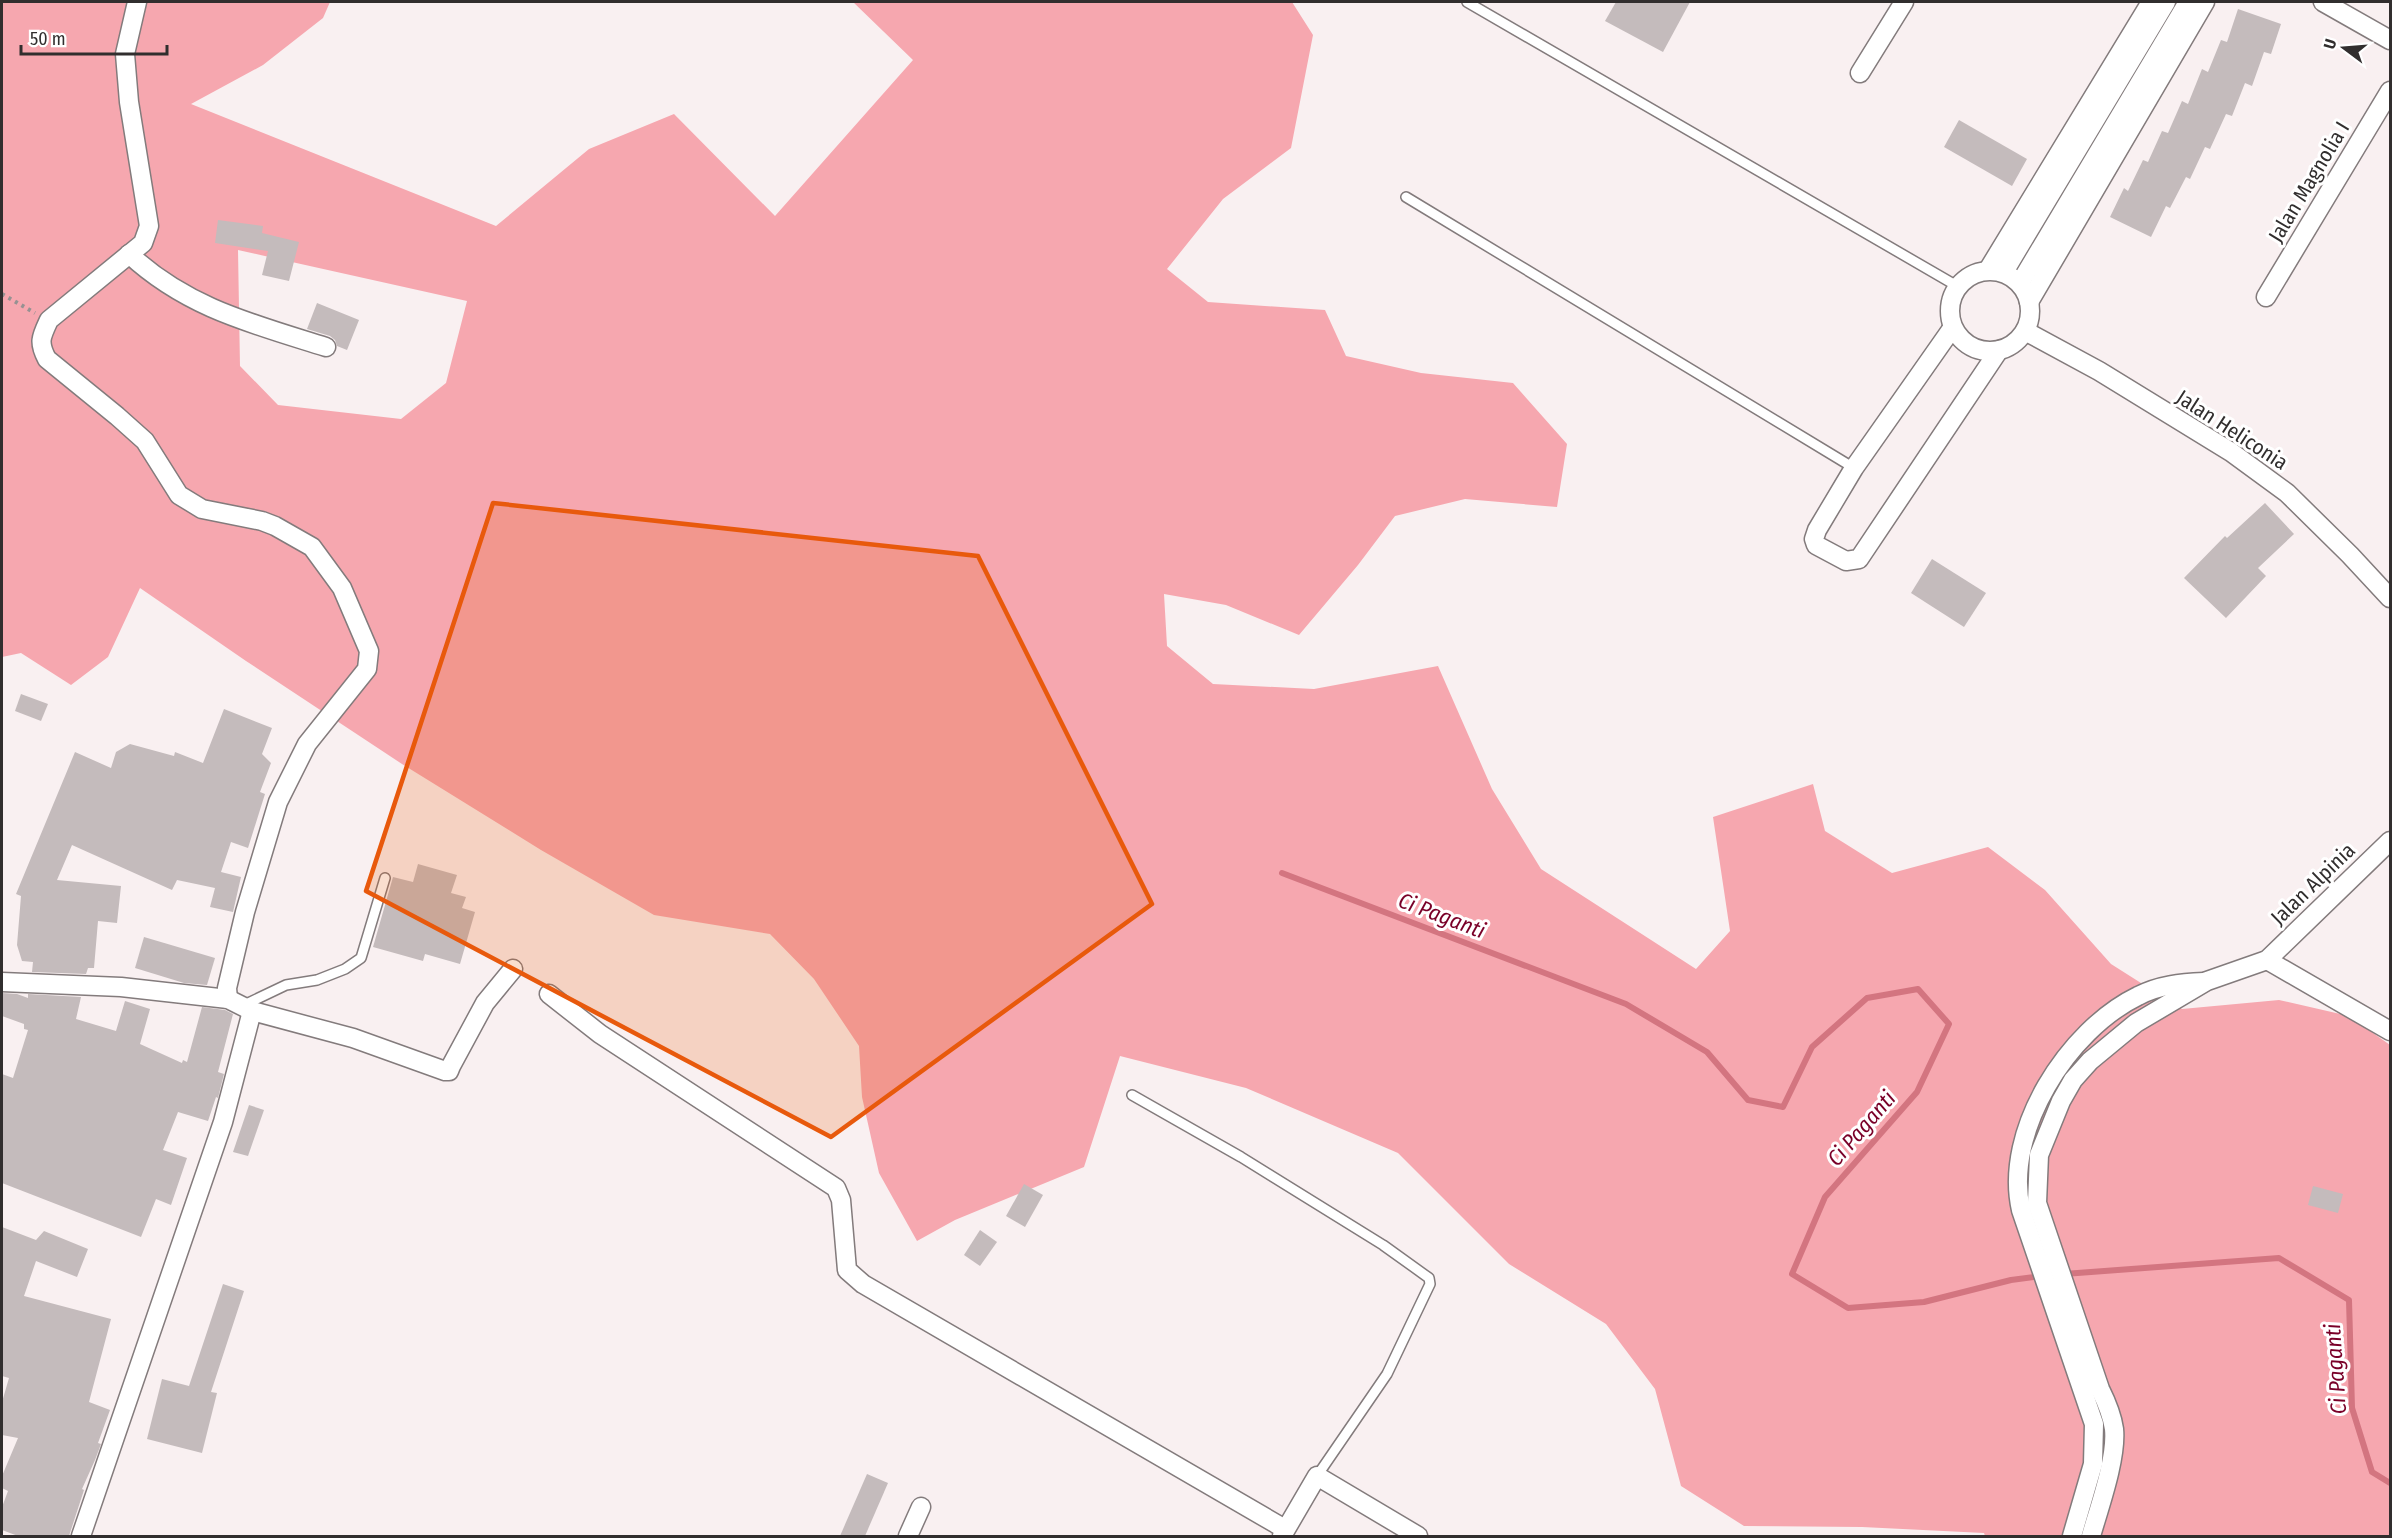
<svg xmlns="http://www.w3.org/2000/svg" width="2392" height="1538" font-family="'Fira Sans Condensed',sans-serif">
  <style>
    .forest { fill: #f6a7af; fill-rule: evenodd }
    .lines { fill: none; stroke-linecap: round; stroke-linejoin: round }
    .stream { stroke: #d37580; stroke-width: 6 }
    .building { fill: #c4bbbc }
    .service-casing { stroke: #837b7c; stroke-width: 12 }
    .minor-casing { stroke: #837b7c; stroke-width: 21 }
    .path { stroke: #979192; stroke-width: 4; stroke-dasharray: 3 4.5; stroke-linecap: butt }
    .service { stroke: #fff; stroke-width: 9 }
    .minor { stroke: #fff; stroke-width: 18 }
    .marked { fill: #e8590c; fill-opacity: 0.2; stroke: #e8590c; stroke-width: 4.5; stroke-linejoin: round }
    .labels { text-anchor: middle; stroke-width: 6; stroke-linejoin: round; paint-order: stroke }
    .street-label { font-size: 21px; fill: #312e2e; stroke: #fff }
    .water-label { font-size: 22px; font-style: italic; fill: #790028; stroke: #fff }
  </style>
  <rect width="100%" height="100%" fill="#f9f0f1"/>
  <!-- forest -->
  <path class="forest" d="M2,2h328l-7,16 -60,47 -72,39 305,122 93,-77 85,-35 101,102 138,-156 -60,-58h439l21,33 -22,113 -68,51 -56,70 41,33 117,8 21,46 75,17 92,10 54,61 -10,63 -92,-8 -70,17 -37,49 -59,70 -73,-30 -62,-11 3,52 46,38 101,5 124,-23 54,123 49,80 155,100 34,-38 -17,-114 100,-33 12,47 67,42 96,-26 57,43 66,74 71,45 97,-9 70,16 41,29v491h-405l-1,-3 -122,-6 -118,-1 -63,-40 -26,-97 -49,-65 -97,-60 -111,-111 -152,-65 -126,-32 -36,111 -129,53 -38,21 -38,-68 -17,-76 -3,-51 -45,-67 -44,-45 -116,-19 -113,-65 -139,-86 -156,-103 -106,-73 -32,69 -37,28 -50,-32 -19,4zM238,250l229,51 -21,82 -45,36 -123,-14 -38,-39z"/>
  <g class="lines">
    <!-- stream -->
    <g class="stream">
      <polyline points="1282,873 1626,1004 1707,1052 1748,1100 1783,1107 1812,1047 1867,998 1918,989 1949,1024 1917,1092 1825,1197 1792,1274 1848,1308 1924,1302 2011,1280 2042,1276"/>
      <polyline points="2064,1274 2279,1258 2349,1300 2352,1408 2372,1472 2390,1483"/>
    </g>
  </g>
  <!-- building -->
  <g class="building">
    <polygon points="1616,2 1690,2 1663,52 1605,21"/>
    <polygon points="2238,9 2281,24 2271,54 2264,52 2252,86 2245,83 2232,116 2226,114 2210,149 2205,147 2190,179 2186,177 2170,208 2166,206 2151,237 2110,217 2124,188 2128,191 2143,160 2148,162 2162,131 2168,133 2182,101 2188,104 2202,69 2208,72 2221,40 2227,42"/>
    <polygon points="1959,120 2027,159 2012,186 1944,147"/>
    <polygon points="218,220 263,226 262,233 299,242 289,281 262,275 268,251 215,243"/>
    <polygon points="317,303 359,320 347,350 337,346 335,340 330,336 307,329"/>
    <polygon points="2265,503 2294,534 2258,568 2266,576 2226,618 2184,578 2225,536 2227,538"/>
    <polygon points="1932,559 1986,593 1964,627 1911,593"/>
    <polygon points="21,694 48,704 41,721 15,711"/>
    <polygon points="224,709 272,728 262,754 271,763 260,792 265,794 248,848 231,842 221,872 241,877 233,912 210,907 215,888 177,880 172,890 72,845 57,880 121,886 117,923 98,921 94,968 88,968 86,974 32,972 33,962 22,961 17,945 21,896 16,894 75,752 111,768 116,752 130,744 174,756 175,752 203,763"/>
    <polygon points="418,864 457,875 451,893 466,897 462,908 475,912 460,964 425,954 423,961 373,947 393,877 413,882"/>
    <polygon points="144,937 215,958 207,985 184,983 135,968"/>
    <polygon points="2,993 17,994 28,998 28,994 81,997 76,1019 116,1031 125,1001 150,1009 140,1044 182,1063 183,1060 187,1062 202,1007 225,1010 233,1014 218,1072 224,1074 218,1098 216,1097 208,1121 178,1112 163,1150 187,1158 171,1205 156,1199 141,1237 2,1183 2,1074 13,1078 28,1030 24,1029 24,1024 2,1016"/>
    <polygon points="249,1105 264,1110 248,1156 233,1152"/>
    <polygon points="1024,1184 1043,1195 1025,1227 1006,1216"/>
    <polygon points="2313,1186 2343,1194 2338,1213 2308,1205"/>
    <polygon points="2,1227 36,1240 44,1231 88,1249 77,1277 36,1261 24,1296 111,1319 89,1402 110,1410 98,1443 101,1444 95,1460 82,1489 84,1490 69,1536 18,1536 2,1530 2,1507 8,1491 2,1488 2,1476 18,1438 2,1435 2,1402 9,1378 2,1376"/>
    <polygon points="980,1230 997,1242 980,1266 964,1255"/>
    <polygon points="223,1284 244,1291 211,1392 217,1393 202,1453 147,1439 162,1379 189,1386"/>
    <polygon points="867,1474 888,1483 865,1536 840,1536"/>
  </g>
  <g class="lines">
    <defs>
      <g id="service">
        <polyline points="1467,2 1957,286"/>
        <polyline points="1406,197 1854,468"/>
        <polyline points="242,1006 286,985 317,980 345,969 361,958 385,878"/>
        <polyline points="1132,1095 1241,1157 1383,1245 1429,1278 1430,1284 1387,1374 1317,1476"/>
      </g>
      <g id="minor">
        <path d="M137,2l-12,52 4,48 20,124 -6,17 -94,77c-8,17 -11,22 -2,39l70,57 28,25 34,54 23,14 60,12 13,5 37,21 30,41 27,63 -2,18 -60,75 -29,58 -33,110 -18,76 1,11"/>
        <polyline points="2323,2 2390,40"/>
        <polyline points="1860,73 1904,2"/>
        <path d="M129,254c58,54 124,70 197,93"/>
        <polyline points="1988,270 2151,2"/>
        <circle cx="1990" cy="311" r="40"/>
        <polyline points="2004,272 2166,2"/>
        <polyline points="2020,283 2188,2"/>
        <polyline points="2266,297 2390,91"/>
        <polyline points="2029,302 2205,2"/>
        <polyline points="1953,327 1854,468 1817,530 1814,539 1816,545 1846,561 1859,559 1999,350"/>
        <polyline points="2025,331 2099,371 2231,452 2287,493 2350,555 2390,598"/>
        <polyline points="2267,960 2390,1031"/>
        <polyline points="2,982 121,987 228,999 252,1011 353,1038 445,1071 449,1071 451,1066 485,1003 513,969"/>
        <polyline points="549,994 600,1034 836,1188 841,1200 847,1270 863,1284 1285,1529"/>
        <polyline points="81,1536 223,1122 252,1011"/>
        <polyline points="908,1536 921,1507"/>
        <polyline points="1282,1536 1317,1476 1418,1536"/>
        <path d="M2072,1536l21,-72 1,-40 -73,-214c-18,-79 47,-180 117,-214 21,-11 43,-13 66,-14"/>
        <path d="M2091,1536c8,-28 26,-78 23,-107 -2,-14 -8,-28 -14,-40l-63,-186 2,-48 22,-54 12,-21 17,-19 46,-38 71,-42 60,-21 123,-119"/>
      </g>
    </defs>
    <!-- service casing -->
    <use href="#service" class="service-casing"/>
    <!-- minor casing -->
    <use href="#minor" class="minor-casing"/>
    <!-- path -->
    <polyline class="path" points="2,294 35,313"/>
    <!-- service -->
    <use href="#service" class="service"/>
    <!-- minor -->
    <use href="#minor" class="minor"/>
  </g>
  <!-- marked area -->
  <path class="marked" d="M493,503l485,53 174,348 -321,233 -465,-246z"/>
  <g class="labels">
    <!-- street labels -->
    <g class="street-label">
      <text transform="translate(2309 182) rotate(-59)" y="7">Jalan Magnolia I</text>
      <text transform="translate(2232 430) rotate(33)" y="7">Jalan Heliconia</text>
      <text transform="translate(2313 884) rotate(-44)" y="7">Jalan Alpinia</text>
    </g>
    <!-- water labels -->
    <g class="water-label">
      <text transform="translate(1442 915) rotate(21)" y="8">Ci Paganti</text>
      <text transform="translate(1861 1128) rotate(-49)" y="8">Ci Paganti</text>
      <text transform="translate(2335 1369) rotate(-94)" y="8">Ci Paganti</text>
    </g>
  </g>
  <!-- border -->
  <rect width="2392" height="1538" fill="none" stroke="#312e2e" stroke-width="6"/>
  <!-- north arrow -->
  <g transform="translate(2344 48) rotate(286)" stroke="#ffffff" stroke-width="4.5" paint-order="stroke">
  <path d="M0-4.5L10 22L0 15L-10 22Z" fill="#312e2e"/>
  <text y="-9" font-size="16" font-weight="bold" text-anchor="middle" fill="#312e2e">U</text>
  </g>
  <!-- scale -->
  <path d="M21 45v9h146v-9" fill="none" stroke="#312e2e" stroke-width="3"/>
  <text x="30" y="45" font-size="18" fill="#312e2e" stroke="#ffffff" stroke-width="4.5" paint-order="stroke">50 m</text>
</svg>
